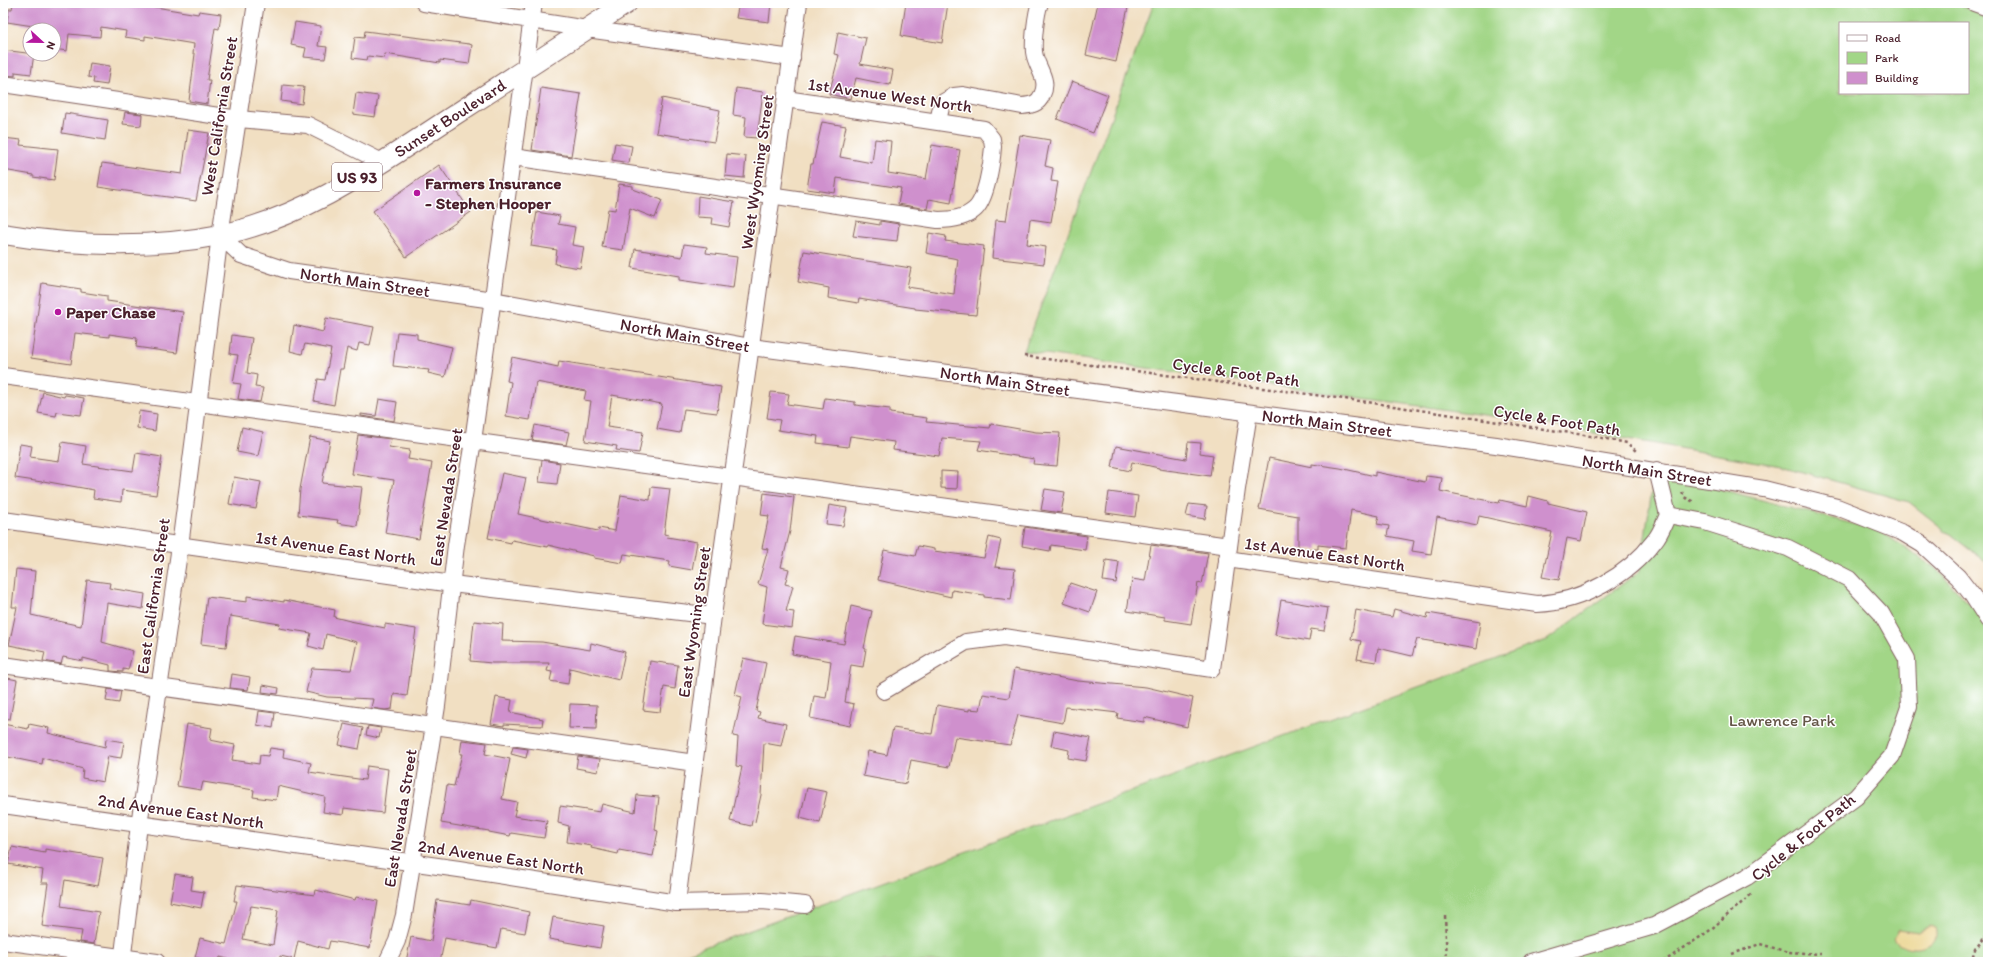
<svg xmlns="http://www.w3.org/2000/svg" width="1991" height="965" font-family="Itim,sans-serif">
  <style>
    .green { fill: #a2d687; stroke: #767a59; fill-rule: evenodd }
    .sand { fill: #eeda9e; stroke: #9c7c64 }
    .building { fill: #cf90cd; fill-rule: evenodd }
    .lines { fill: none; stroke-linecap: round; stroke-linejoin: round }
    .minor-casing { stroke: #846260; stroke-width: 18 }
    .major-casing { stroke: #846260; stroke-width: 22 }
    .path { stroke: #846260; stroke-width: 2.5; stroke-dasharray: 3 3; stroke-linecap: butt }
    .minor { stroke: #fff; stroke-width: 16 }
    .major { stroke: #fff; stroke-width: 20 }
    .poi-dot { fill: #b5179e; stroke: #fff; stroke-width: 1.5 }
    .labels { text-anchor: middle; stroke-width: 3; stroke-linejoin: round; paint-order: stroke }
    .shield { fill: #fff; stroke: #80626b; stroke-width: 1 }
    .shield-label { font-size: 16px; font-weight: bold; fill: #4a1f2b }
    .street-label { font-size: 17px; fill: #4a1f2b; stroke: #fff }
    .poi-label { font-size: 17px; font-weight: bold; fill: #4a1f2b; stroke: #fff; text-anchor: start }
    .park-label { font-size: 17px; fill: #645647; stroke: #fff }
  </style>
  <rect width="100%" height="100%" fill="#fff"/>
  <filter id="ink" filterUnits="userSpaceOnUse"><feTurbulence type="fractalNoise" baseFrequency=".025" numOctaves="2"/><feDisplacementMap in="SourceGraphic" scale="8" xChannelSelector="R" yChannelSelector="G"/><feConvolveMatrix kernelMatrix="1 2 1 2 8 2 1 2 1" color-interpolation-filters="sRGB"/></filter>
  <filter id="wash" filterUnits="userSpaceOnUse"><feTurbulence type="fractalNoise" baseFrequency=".012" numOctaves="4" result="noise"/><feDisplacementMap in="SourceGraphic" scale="16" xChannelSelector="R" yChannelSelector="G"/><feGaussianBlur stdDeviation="0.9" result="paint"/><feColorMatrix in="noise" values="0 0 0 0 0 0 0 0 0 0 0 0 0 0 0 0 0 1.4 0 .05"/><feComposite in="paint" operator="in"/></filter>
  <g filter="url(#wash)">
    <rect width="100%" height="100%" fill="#f1dfc2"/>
    <!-- green -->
    <g class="green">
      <path d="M1154,3h799l35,11v550l-79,-62 -128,-36 -261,-46 -496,-69zM1840,23h128v70h-128z"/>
      <polygon points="1654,476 1693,482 1880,531 1935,568 1977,612 1988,633 1988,962 663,962 1547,640 1640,571"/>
    </g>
    <!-- sand -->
    <path class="sand" d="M1930,926l5,2c8,20 -29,28 -41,10l5,-9 19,3z"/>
    <g id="blocks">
      <!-- building -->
      <g class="building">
        <polygon points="13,3 150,3 149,6 198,14 199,11 221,14 219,29 215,28 207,80 210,80 207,104 189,101 195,54 193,54 194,44 145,36 145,40 125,37 126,31 101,27 100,37 69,34 67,51 54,49 54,30 46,30 46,28 7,22 9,9 12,9"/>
        <polygon points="739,3 771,3 769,22 736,18"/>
        <polygon points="906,3 948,3 942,43 901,36"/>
        <polygon points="1098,3 1129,3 1116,62 1086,55"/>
        <polygon points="295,22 321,26 318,46 327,47 325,59 304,57 306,48 291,45"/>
        <polygon points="365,31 469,44 472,45 469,64 440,60 440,63 385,54 384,58 368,56 367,60 352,58 355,37 364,38"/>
        <polygon points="838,32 866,38 860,64 893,70 890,85 856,78 851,99 829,94 839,55 834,54"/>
        <polygon points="3,50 34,54 31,74 15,72 15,76 3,75"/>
        <polygon points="90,63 110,66 107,85 93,83 94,78 88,77"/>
        <polygon points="1072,81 1108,95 1093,133 1057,119"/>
        <polygon points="283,85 304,87 302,104 281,101"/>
        <polygon points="541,88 581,94 571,156 532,150"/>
        <polygon points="736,88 763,92 757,138 744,137 746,117 733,115"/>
        <polygon points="356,93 378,96 375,117 353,114"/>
        <polygon points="662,98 720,110 714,142 656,133"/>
        <polygon points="125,112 142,114 141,126 123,124"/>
        <polygon points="65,113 108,120 105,140 62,133"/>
        <polygon points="822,122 846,126 840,157 872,163 875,139 891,141 888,173 926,179 932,145 960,150 951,203 929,199 927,209 898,204 901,188 837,178 835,193 807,189 811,164 813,164"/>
        <polygon points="188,130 209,133 196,201 98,187 102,163 182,174"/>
        <polygon points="1020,135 1050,140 1045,166 1053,168 1051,181 1058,182 1051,222 1030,219 1027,244 1046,247 1044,264 992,258 996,220 1006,221"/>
        <polygon points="3,138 21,140 20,145 58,149 54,180 33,177 33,175 3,170"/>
        <polygon points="615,143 632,146 629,163 612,160"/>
        <polygon points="727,154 746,156 744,178 725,176"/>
        <polygon points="439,165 471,212 406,257 373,211"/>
        <polygon points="619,184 633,186 633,189 662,200 655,218 630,208 623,250 602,247 608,209 615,210"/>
        <polygon points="698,196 734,202 729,227 712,224 713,218 697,217"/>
        <polygon points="537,212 560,216 558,224 575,227 572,245 584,247 580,268 555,264 557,250 531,246"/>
        <polygon points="856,221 880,225 880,221 899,224 897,241 853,236"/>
        <polygon points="929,233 946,236 945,241 984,246 976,315 915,309 915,308 859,299 858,303 828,298 829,288 798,282 804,251 911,268 907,287 954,294 958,259 926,253"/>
        <polygon points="684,244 707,247 706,253 737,257 733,288 679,280 679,276 632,268 635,249 682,257"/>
        <polygon points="42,283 81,289 81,292 107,296 107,301 183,312 177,353 136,347 137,338 109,334 109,337 75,333 71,364 31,358"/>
        <polygon points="326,318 374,327 370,345 359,343 357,351 347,348 343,369 340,369 334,405 314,401 318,379 325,380 331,349 305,344 302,354 290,351 294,325 323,332"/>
        <polygon points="397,332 417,334 417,339 452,347 445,377 428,373 429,370 393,366"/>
        <polygon points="232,335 252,338 247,373 257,375 255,387 263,388 260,402 238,399 241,384 233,383 238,355 230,354"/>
        <polygon points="512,357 558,367 559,361 721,387 717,413 684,409 680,433 657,429 662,404 612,395 607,427 643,432 639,453 616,450 617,446 585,441 591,401 584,400 586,391 536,382 530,420 506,416 511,382 507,381"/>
        <polygon points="43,392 64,397 65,395 84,398 81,415 57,412 56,416 38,413"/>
        <polygon points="771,392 789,394 787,404 823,409 825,398 855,402 855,405 890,409 890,413 927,418 926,422 990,428 991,424 1036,432 1060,433 1057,466 1033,464 1034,459 978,450 981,441 942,438 939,456 893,450 894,442 850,436 848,447 817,443 818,436 778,430 780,420 767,418"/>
        <polygon points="379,399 397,402 394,421 361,416 361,414 376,416"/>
        <polygon points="139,411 157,414 155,431 137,428"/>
        <polygon points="535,425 569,432 566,445 532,440"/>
        <polygon points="242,427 263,432 258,456 237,452"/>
        <polygon points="358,435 391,439 389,447 410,450 408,459 432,463 419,539 385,533 394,480 352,474"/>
        <polygon points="310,437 330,441 322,483 362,487 357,526 337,523 338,520 298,515 300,489"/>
        <polygon points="62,442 86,446 83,464 133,471 136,453 162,457 156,495 122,490 121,502 93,498 94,490 43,481 42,482 15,478 20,444 32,446 30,457 59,461"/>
        <polygon points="1188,442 1201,443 1200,453 1213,455 1210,476 1159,469 1159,468 1132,462 1130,471 1112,467 1116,446 1186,459"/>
        <polygon points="1269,458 1312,467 1312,464 1340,468 1375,476 1375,472 1425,482 1426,476 1442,478 1440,491 1499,503 1500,500 1527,506 1529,496 1548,501 1548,503 1587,512 1581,541 1567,538 1559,580 1542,577 1552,532 1479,516 1477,525 1437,517 1431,554 1412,551 1414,541 1387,536 1389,526 1377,524 1379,516 1351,510 1346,548 1318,545 1318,549 1298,549 1298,516 1259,509"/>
        <polygon points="542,460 560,463 557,484 539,482"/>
        <polygon points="941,471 958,472 957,489 941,488"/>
        <polygon points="502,473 526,478 518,514 598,531 599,528 615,531 621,495 650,500 651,487 670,489 664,534 668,535 667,537 697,542 692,570 669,566 670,561 624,554 622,563 594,558 594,556 548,545 548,547 512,540 511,543 488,538"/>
        <polygon points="234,477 261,482 256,509 229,504"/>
        <polygon points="1045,489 1065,492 1061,513 1041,510"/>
        <polygon points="1109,492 1138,496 1135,517 1106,513"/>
        <polygon points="764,493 794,497 790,531 781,567 789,569 785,584 793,586 786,611 794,612 792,628 762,624 767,587 758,584 768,549 762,548 769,516 761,515"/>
        <polygon points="1189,504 1207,506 1205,519 1186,516"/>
        <polygon points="829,505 847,508 843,526 826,524"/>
        <polygon points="1025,527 1087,536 1085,550 1051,545 1050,551 1022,546"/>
        <polygon points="989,537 1001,540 995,567 1015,569 1011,600 984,597 984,595 952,590 951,597 878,580 884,550 915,556 918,546 934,549 934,551 984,558"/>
        <polygon points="1151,545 1208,553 1202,584 1198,583 1191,624 1165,620 1165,617 1127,611 1132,579 1145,581"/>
        <polygon points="1106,560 1119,562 1116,583 1103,581"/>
        <polygon points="16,569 35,571 31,615 81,626 87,580 110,583 109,588 145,594 143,609 107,603 102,642 133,651 128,670 123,669 123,672 110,671 110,665 83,658 83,661 63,657 61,664 43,661 45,652 9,645 17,607 12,607"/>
        <polygon points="1070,583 1097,592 1090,612 1064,603"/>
        <polygon points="247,596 284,602 284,600 335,610 334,617 350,621 385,628 385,624 416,629 407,696 394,694 392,709 385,710 371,708 373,699 327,697 306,692 312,668 351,670 357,642 326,634 323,650 308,646 311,633 279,628 280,624 230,616 226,647 201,644 207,597 247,602"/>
        <polygon points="1281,600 1328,608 1324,631 1311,629 1309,641 1275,635"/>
        <polygon points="851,606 872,611 864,648 866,649 863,667 851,665 845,702 854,704 850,726 810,718 814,696 826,698 831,661 792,654 795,636 844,644"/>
        <polygon points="1394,609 1427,618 1428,613 1480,622 1476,649 1417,639 1412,656 1378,648 1376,662 1357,659 1361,641 1351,639 1356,610 1392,617"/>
        <polygon points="474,621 503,624 502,641 542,642 590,650 591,643 625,652 619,680 570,668 568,684 550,681 552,672 547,671 549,663 492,663 470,661"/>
        <polygon points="743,658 766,663 756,711 760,712 758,718 786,724 781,746 764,743 761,795 755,822 752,821 751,826 730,821 742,767 736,766 738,737 733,736 742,697 735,695"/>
        <polygon points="650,661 678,665 675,689 664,687 660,712 643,710"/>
        <polygon points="1014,669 1078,681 1146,687 1193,698 1187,727 1144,717 1144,722 1117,718 1118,713 1066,707 1063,723 1018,715 1010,745 955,737 949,767 911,760 906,784 863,776 868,751 887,755 893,728 932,734 937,705 969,711 969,709 980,710 983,694 1009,698"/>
        <polygon points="232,674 250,677 248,690 230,688"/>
        <polygon points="3,677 17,680 10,719 3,718"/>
        <polygon points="263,685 279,688 278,694 262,692"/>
        <polygon points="108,689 121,691 119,703 106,701"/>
        <polygon points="496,697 512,700 510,712 543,719 542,726 504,724 504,726 491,724"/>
        <polygon points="570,704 597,705 596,729 569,728"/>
        <polygon points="259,711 275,713 273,728 257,725"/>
        <polygon points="3,724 28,729 29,724 49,728 48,733 105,747 106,739 124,742 121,758 108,756 103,782 82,778 83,769 43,758 42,764 3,756"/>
        <polygon points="187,724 212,728 210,740 235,745 232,760 259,764 260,755 268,756 270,748 284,750 283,757 311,763 309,772 365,780 367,766 388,769 383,813 344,808 343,815 323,812 325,797 278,786 276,800 253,797 254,790 203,782 201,790 177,786"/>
        <polygon points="344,724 363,728 359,749 339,745"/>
        <polygon points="368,726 381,728 379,738 366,735"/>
        <polygon points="1054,731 1091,738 1086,761 1068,758 1069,750 1051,746"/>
        <polygon points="462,740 487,743 485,754 510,759 502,799 517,802 514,816 547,821 544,838 511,833 510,836 489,832 489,831 441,823 447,785 454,786 462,754 460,754"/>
        <polygon points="513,747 528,749 526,758 511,754"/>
        <polygon points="578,756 600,759 598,772 576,768"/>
        <polygon points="807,788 827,792 820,823 800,818"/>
        <polygon points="637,795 659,797 655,830 658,831 653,856 619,850 618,854 591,848 592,846 567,842 569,826 558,823 560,806 600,812 602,804 635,812"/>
        <polygon points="12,847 45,853 45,849 103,858 98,886 65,880 61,906 99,912 94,944 80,942 82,931 42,926 48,883 41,883 43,870 8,864"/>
        <polygon points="175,874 193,877 191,890 204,892 201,908 170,902"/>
        <path d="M237,885l78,10 1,-5 39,10 1,-3 22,4 -8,47 -40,-7 -2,8 -30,-8 -4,18 -14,-3 -1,6 -21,-2 -1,2h-18l-19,-5 -1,5h-4l-20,-5 5,-19 26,6 11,-43h-3zM251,906l27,4 -5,35 -30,-6z"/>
        <polygon points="437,900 470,905 471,900 529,912 525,933 501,929 497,948 445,938 440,962 406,962 411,937 431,941"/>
        <polygon points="553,917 604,926 600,948 549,939"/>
      </g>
    </g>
  </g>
  <g filter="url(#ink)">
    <use href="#blocks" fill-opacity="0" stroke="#846260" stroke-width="1"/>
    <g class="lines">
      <defs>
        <g id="minor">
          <polyline points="424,3 587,29 792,58"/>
          <polyline points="1974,3 1988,8"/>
          <polyline points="3,84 239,119 308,125 382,162"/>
          <path d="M938,121l4,-18 12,-7 9,-1 59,11c10,-1 16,-2 20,-11 8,-16 -6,-27 -8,-43 -1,-11 2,-39 6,-49"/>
          <path d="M513,157l425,63c11,0 27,-2 36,-10 12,-9 18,-48 19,-63l-1,-8 -8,-10 -198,-30"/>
          <polyline points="220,235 241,255 289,271 493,300 751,347 1496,445 1764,489 1837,507 1903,533 1923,545 1958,577 1972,595 1988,620"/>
          <polyline points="3,376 1229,546"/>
          <polyline points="3,520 452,584 713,616"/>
          <path d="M1227,559l310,45c45,-2 91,-28 118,-64 6,-7 9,-17 13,-25l-11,-45"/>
          <polyline points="3,665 695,763"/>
          <polyline points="884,691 966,642 1004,637 1212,669 1237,489 1249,413"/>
          <polyline points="3,805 459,869 677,903 762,901 805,905"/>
          <polyline points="677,903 713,616 799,3"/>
          <polyline points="3,941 157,962"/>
          <polyline points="122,962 139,825 180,546 220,235 256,3"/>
          <polyline points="387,962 397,941 404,915 437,706 456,545 473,441 534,3"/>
          <polyline points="1531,962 1654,926 1747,877 1856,797 1892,756 1909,707 1907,659 1881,613 1849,579 1788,548 1705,522 1668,515"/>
        </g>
        <path id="major" d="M3,234c72,12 145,15 217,1 86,-17 161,-72 233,-119 58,-38 116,-75 174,-113"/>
      </defs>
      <!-- minor casing -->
      <use href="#minor" class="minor-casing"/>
      <!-- major casing -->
      <use href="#major" class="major-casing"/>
      <!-- path -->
      <g class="path">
        <polyline points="1024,356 1367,402 1597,437 1627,443 1636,451"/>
        <polyline points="1682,492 1684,497 1694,502"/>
        <polyline points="1445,916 1447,962"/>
        <polyline points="1732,954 1760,944 1788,952 1821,954"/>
        <polyline points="1663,962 1709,931 1753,893"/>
        <polyline points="1971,962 1975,949 1988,934"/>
      </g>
      <!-- minor -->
      <use href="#minor" class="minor"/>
      <!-- major -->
      <use href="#major" class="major"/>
    </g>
  </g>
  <!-- markers -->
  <g class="poi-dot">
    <circle cx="417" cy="193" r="4"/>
    <circle cx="58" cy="312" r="4"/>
  </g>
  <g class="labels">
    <!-- shield labels -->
    <rect class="shield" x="332" y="163" width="50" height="28" rx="3"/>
    <g class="shield-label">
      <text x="357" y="183">US 93</text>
    </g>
    <!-- street labels -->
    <g class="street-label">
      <text transform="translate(890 95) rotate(8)" y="6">1st Avenue West North</text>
      <text transform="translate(219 116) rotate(-81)" y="6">West California Street</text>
      <text transform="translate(450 118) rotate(-33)" y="6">Sunset Boulevard</text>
      <text transform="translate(757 172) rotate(-82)" y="6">West Wyoming Street</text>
      <text transform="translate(365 282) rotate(8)" y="6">North Main Street</text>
      <text transform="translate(685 335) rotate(10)" y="6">North Main Street</text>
      <text transform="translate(1236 372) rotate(8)" y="6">Cycle &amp; Foot Path</text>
      <text transform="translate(1005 381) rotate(8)" y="6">North Main Street</text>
      <text transform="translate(1557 420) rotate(9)" y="6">Cycle &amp; Foot Path</text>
      <text transform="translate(1327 423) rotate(7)" y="6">North Main Street</text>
      <text transform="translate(1647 470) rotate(9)" y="6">North Main Street</text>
      <text transform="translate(446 497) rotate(-81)" y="6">East Nevada Street</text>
      <text transform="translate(336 548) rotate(8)" y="6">1st Avenue East North</text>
      <text transform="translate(1325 554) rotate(8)" y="6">1st Avenue East North</text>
      <text transform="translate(153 596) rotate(-82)" y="6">East California Street</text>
      <text transform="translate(694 622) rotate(-82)" y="6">East Wyoming Street</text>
      <text transform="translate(181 811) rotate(8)" y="6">2nd Avenue East North</text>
      <text transform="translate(400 818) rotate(-81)" y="6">East Nevada Street</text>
      <text transform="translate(1803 837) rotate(-39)" y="6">Cycle &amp; Foot Path</text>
      <text transform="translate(501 857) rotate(8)" y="6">2nd Avenue East North</text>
    </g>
    <!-- poi labels -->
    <g class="poi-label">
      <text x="425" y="189">Farmers Insurance<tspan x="425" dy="20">- Stephen Hooper</tspan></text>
      <text x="66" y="318">Paper Chase</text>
    </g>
    <!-- park labels -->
    <g class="park-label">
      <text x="1782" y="726">Lawrence Park</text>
    </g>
  </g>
  <!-- margin -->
  <rect width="1991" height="965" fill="none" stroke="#fff" stroke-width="16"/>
  <!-- legend -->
  <rect x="1839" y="22" width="130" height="72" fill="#ffffff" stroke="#b7a5aa"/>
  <rect x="1847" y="35" width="20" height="6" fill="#ffffff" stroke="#b7a5aa"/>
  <text x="1875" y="42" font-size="12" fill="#4a1f2b">Road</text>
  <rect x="1847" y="52" width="20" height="12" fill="#a2d687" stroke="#b7a5aa"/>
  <text x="1875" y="62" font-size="12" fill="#4a1f2b">Park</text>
  <rect x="1847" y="72" width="20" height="12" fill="#cf90cd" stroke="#b7a5aa"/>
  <text x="1875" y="82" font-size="12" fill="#4a1f2b">Building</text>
  <!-- north arrow -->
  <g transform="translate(42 42) rotate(112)"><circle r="19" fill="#ffffff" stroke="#b7a5aa"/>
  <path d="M0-3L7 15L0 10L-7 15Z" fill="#b5179e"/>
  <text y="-6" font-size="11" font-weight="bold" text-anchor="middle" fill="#4a1f2b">N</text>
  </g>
</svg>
